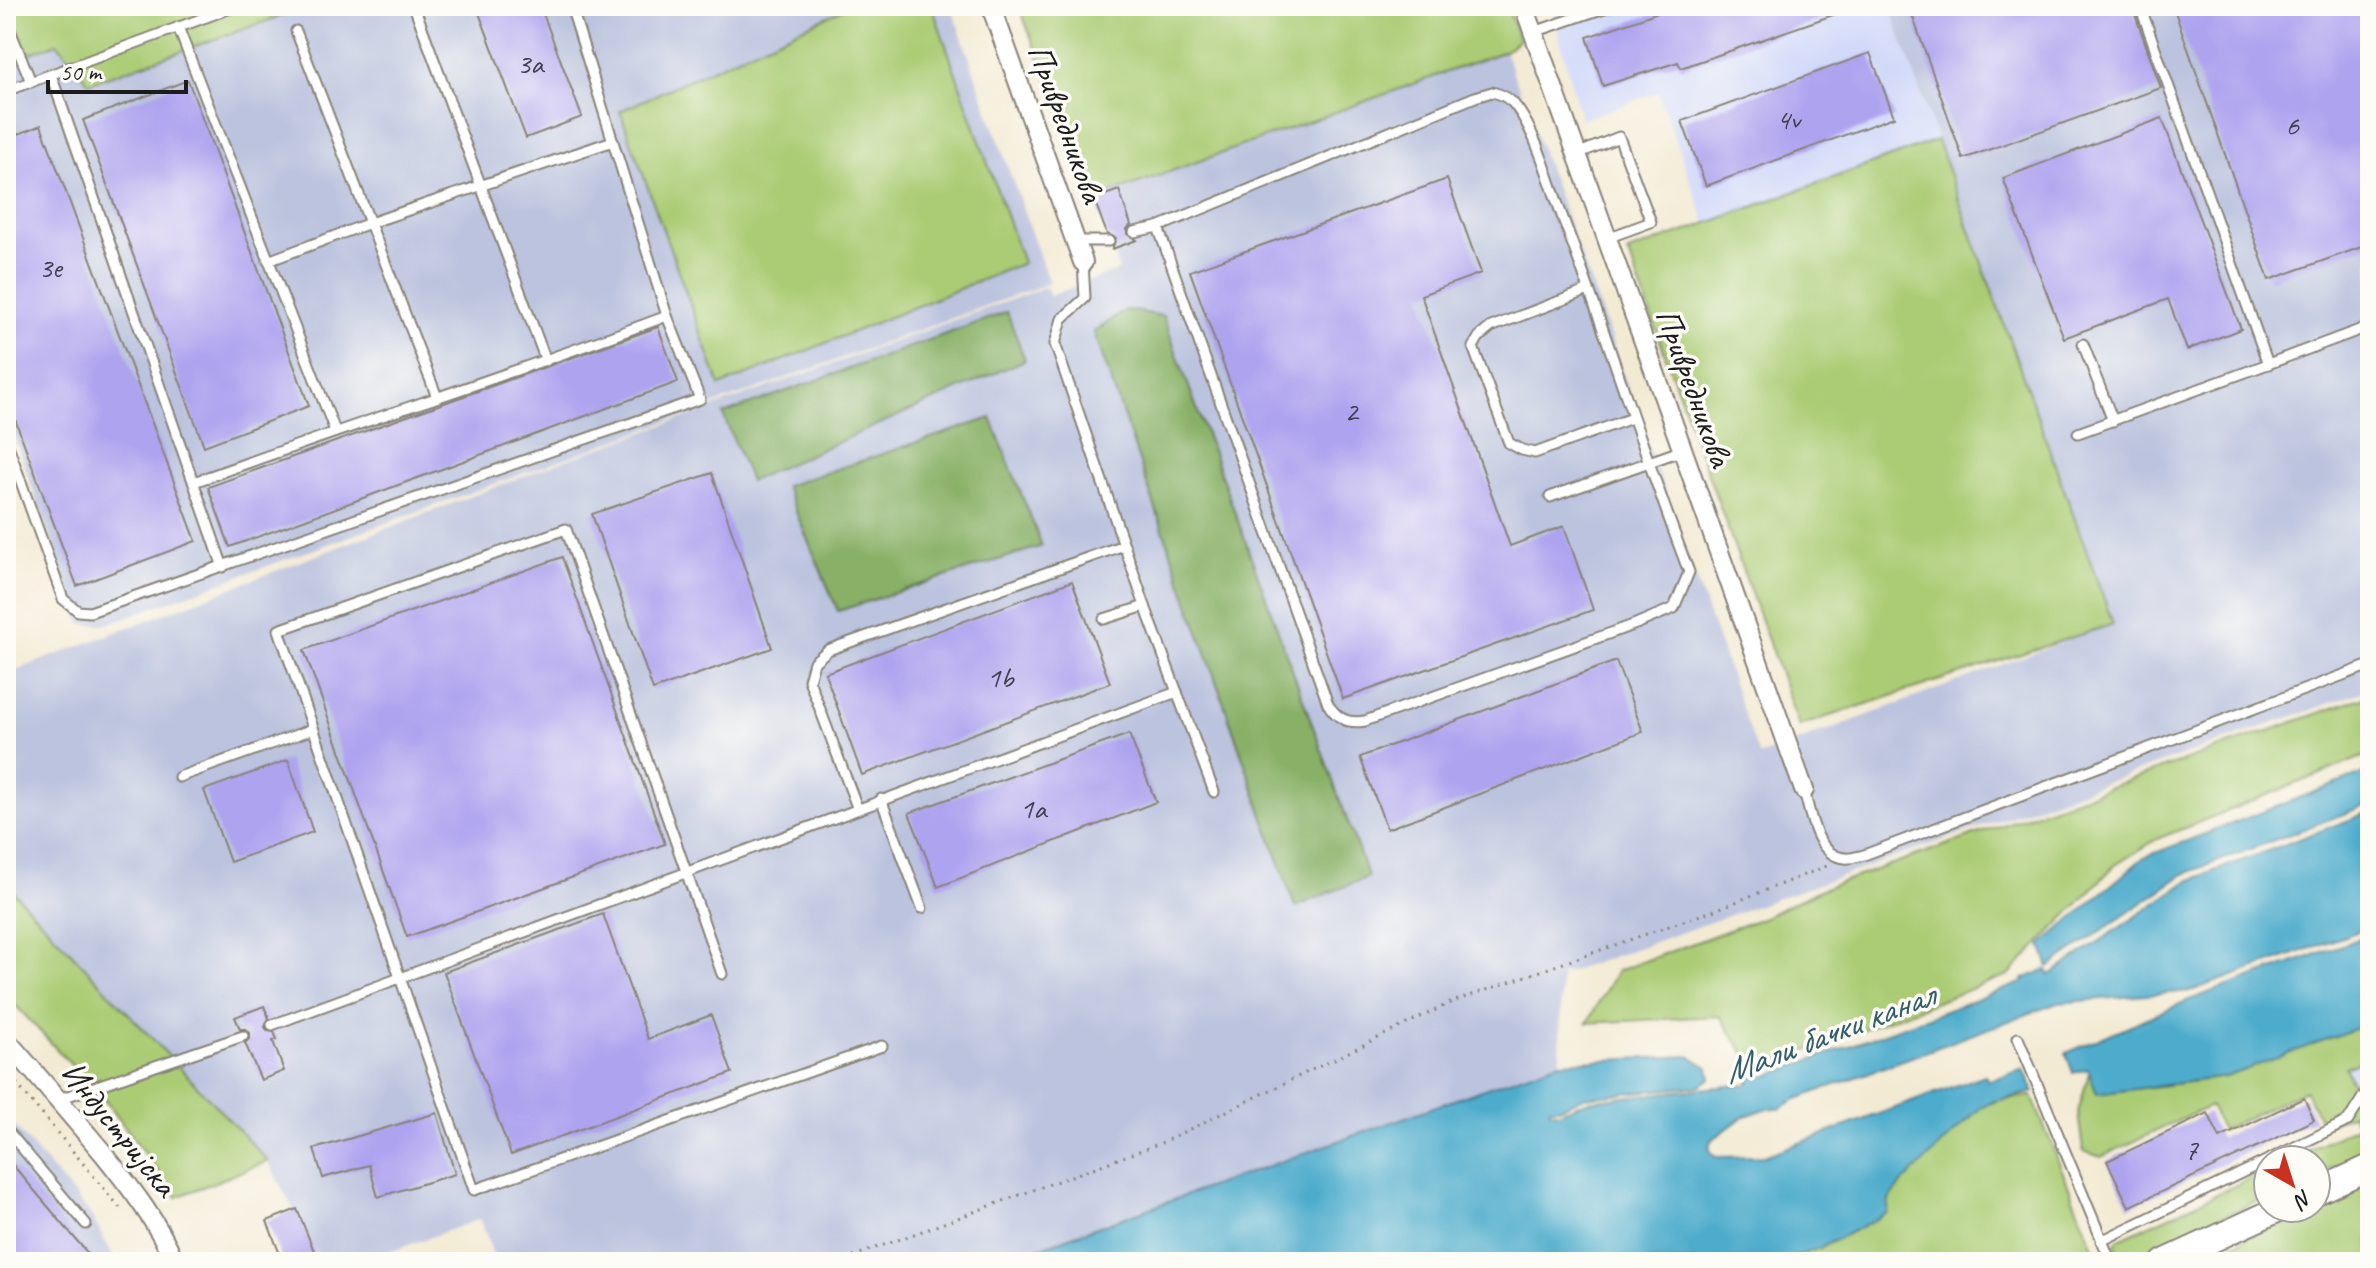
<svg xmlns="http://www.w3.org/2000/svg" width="2376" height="1268" font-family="Caveat,sans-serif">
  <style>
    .built { fill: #d1d9f9 }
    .industrial { fill: #bbc3de }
    .green { fill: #abcc74; stroke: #647448; stroke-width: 2 }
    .forest { fill: #88b066; stroke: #526641; stroke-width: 2 }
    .water { fill: #4daccc; stroke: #346474; stroke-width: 2 }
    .building { fill: #aea3ef }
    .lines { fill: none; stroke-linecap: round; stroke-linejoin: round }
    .service-casing { stroke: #888378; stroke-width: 13 }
    .minor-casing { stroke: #888378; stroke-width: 22 }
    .tertiary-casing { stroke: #888378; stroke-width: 28 }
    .path { stroke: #888378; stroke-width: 3; stroke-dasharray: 2 6; stroke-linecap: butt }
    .service { stroke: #fff; stroke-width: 9 }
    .minor { stroke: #fff; stroke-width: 18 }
    .tertiary { stroke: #fff; stroke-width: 24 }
    .labels { text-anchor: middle; stroke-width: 7; stroke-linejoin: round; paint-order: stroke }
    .number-label { font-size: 30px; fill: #403e51 }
    .street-label { font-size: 34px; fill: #1c1c1c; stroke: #fdfcf7 }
    .water-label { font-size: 36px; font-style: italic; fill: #325d6b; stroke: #fdfcf7 }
  </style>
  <rect width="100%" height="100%" fill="#fdfcf7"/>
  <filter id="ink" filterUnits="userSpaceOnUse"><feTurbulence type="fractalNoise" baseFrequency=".0125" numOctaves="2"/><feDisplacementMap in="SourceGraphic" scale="16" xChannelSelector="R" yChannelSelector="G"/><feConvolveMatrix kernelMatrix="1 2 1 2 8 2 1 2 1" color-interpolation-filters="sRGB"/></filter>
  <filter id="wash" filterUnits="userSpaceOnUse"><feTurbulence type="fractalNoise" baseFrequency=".006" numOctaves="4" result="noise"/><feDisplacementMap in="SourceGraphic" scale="32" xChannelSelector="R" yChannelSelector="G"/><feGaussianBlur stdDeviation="1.8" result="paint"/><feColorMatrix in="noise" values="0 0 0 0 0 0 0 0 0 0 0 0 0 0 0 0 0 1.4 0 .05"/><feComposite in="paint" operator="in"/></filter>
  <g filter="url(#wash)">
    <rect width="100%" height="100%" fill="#f3ead3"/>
    <!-- built -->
    <g class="built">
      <polygon points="1551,6 1889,6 1937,140 1706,224 1658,92 1581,120"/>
      <polygon points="2370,1057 2370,1123 2345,1067"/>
    </g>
    <!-- industrial -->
    <g class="industrial">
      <polygon points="6,6 951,6 1049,283 104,625 81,624 6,414"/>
      <polygon points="1889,6 2370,6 2370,689 1561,975 1560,1062 999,1262 496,1262 480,1219 362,1262 321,1262 268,1161 6,884 6,674 558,463 1046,287 1050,296 1119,270 1094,199 1505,51 1588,275 1759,756 2113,623"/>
      <polygon points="6,1116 91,1215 116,1262 6,1262"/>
    </g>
    <!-- green -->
    <g class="green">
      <polygon points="6,6 310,6 89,83 57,43 6,62"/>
      <polygon points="850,6 932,6 1023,263 720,386 620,111"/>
      <polygon points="1019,6 1507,6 1519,40 1505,51 1094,199"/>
      <polygon points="1937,140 2113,624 1799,726 1628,252"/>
      <polygon points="2370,695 2370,754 2157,839 2114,866 2009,975 1755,1069 1720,1016 1587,1023 1617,971 1762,918 1822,889"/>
      <polygon points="6,884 268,1161 177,1197 107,1103 6,995"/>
      <polygon points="2370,1023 2370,1057 2345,1067 2370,1123 2370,1152 2316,1174 2316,1160 2303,1160 2307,1150 2358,1126 2352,1113 2323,1127 2305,1090 2222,1130 2210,1106 2101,1157 2083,1151 2078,1112 2089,1073 2097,1094 2226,1077"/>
      <polygon points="2032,1096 2099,1262 1778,1262 1820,1248 1889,1200 1902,1183 1981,1107 1999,1100"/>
      <polygon points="2262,1173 2268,1174 2268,1196 2125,1260 2120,1257 2115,1245 2117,1240"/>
      <polygon points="2370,1181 2370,1262 2195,1262"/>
    </g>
    <!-- forest -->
    <g class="forest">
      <polygon points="1126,310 1163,316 1368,877 1295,907 1094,332"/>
      <polygon points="1007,312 1025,360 750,481 723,414"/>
      <polygon points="991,418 1042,546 838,611 785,486"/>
    </g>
    <!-- water -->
    <g class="water">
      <polygon points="2370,771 2370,804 2184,874 2049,967 2041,945 2144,857"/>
      <polygon points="2370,812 2370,927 2191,991 2058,1003 1797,1099 1779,1109 1768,1108 1743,1117 1712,1140 1709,1146 1711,1152 1716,1157 1764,1156 1985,1075 1988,1081 2024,1069 2034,1092 1991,1102 1981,1107 1902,1183 1889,1200 1888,1213 1820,1248 1778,1262 999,1262 1560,1062 1690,1056 1709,1068 1711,1078 1699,1086 1584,1097 1559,1108 1550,1108 1550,1111 1558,1113 1586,1101 1747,1084 1750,1081 1747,1077 1767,1076 2024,982 2023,979 2047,969 2050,975 2188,881"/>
      <polygon points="2370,935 2370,1023 2226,1077 2097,1094 2088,1069 2073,1073 2066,1053 2189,1000"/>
    </g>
    <g id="blocks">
      <!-- building -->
      <g class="building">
        <polygon points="488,6 540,6 582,117 526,138 478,10"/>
        <polygon points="1675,6 1853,6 1853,8 1681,68 1678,62 1603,86 1587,37"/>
        <polygon points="1909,6 2132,6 2161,88 1963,159"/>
        <polygon points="2173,6 2370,6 2370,244 2269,280"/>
        <polygon points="1870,53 1894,117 1706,186 1682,121"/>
        <polygon points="188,80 309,406 204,446 83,120"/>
        <polygon points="2162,118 2241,329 2187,350 2168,299 2064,338 2003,178"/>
        <polygon points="41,125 196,541 77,586 6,395 6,139"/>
        <polygon points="1447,179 1481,273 1421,295 1510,546 1564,526 1593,610 1343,699 1190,271"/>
        <polygon points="1119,190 1131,225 1127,229 1127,234 1137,240 1112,249 1116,238 1107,234 1094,199"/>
        <polygon points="658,327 678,382 230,547 208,487"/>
        <polygon points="712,473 772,648 653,690 592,514"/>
        <polygon points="562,557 665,844 407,937 304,650"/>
        <polygon points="1072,581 1110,683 862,775 825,673"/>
        <polygon points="1616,661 1643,732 1387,829 1360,757"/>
        <polygon points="1129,734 1156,802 938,887 909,813"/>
        <polygon points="288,760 313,832 230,862 204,790"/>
        <polygon points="603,914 648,1039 711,1015 732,1073 511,1155 444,972"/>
        <polygon points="264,1006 269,1018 265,1027 268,1031 274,1032 277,1039 273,1041 284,1071 261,1080 245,1043 250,1038 250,1033 245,1029 240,1029 235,1017"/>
        <polygon points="2304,1098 2314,1120 2129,1207 2107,1161 2208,1113 2220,1138"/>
        <polygon points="437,1113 455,1174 378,1197 369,1165 323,1178 314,1149"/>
        <polygon points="6,1157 95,1262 6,1262"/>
        <polygon points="297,1209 316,1256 301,1262 283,1262 267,1221"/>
      </g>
    </g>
  </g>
  <g filter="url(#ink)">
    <use href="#blocks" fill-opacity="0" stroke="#888378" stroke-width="2"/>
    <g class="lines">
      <defs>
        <g id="service">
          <polyline points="414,6 546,361"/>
          <polyline points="2140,6 2268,364 2370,326"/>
          <polyline points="6,20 31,82"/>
          <polyline points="178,27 335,431"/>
          <polyline points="296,31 437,397"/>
          <polyline points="1534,32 1610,6"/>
          <polyline points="51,75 223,567"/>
          <polyline points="6,91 236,6"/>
          <path d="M1492,92c10,2 19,7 25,16 21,28 34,80 47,113 44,116 80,235 125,351l-15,36 -38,16 -271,97c-17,3 -28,-2 -37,-17l-170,-477 317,-130z"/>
          <polyline points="1577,154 1619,137 1651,222 1607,238"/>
          <polyline points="1134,232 1158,227"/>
          <polyline points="1076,241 1109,241"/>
          <polyline points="268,261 370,223 613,141"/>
          <polyline points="1083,262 1085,298 1062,319 1055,344 1145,606 1214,792"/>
          <polyline points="1589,290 1491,327 1479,337 1473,347 1509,443 1522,450 1535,453 1632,418"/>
          <polyline points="2083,344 2113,421"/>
          <polyline points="2078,433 2268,364"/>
          <polyline points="6,440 63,599 78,611 90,612 700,399 667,316"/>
          <path d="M194,482c157,-57 316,-107 473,-166l-96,-310"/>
          <polyline points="1550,497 1683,450"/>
          <polyline points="1104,619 1145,606"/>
          <polyline points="179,777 313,729"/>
          <path d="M1804,790c6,23 12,66 41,68 6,1 14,-2 19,-3l506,-190"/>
          <polyline points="881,799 922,908"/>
          <polyline points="857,807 809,680 814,662 828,650 1124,545"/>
          <polyline points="722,974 566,529 279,630 474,1190 882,1046"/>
          <polyline points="272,1025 1177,692"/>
          <polyline points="2018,1038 2111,1262"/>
          <polyline points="59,1099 243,1036"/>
          <polyline points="6,1129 86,1224"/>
          <polyline points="2268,1160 2348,1121 2370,1086"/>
          <polyline points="2101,1241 2268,1160"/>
        </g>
        <g id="minor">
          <polyline points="991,6 1083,262"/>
          <polyline points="1524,6 1804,790"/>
          <path d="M6,1040c33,37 65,75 97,113 28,35 54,68 72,109"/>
        </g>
        <g id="tertiary">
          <polyline points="2316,1192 2370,1167"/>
          <polyline points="2164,1262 2281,1208"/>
        </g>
      </defs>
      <!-- service casing -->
      <use href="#service" class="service-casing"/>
      <!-- minor casing -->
      <use href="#minor" class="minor-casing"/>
      <!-- tertiary casing -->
      <use href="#tertiary" class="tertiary-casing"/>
      <!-- path -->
      <g class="path">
        <polyline points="6,1071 121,1209"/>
        <polyline points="838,1262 1161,1143 1452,1002 1715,910 1827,866"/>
      </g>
      <!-- service -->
      <use href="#service" class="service"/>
      <!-- minor -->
      <use href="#minor" class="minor"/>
      <!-- tertiary -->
      <use href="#tertiary" class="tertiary"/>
    </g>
  </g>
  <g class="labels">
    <!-- number labels -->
    <g class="number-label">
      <text x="530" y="73">3a</text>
      <text x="1788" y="129">4v</text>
      <text x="2292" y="135">6</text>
      <text x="50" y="277">3e</text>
      <text x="1351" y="421">2</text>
      <text x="1000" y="687">1b</text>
      <text x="1033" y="818">1a</text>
      <text x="2191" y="1159">7</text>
    </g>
    <!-- street labels -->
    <g class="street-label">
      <text transform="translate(1067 123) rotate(70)" y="12">Привредникова</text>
      <text transform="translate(1695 387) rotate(70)" y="12">Привредникова</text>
      <text transform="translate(120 1128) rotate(51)" y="12">Индустријска</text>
    </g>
    <!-- water labels -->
    <g class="water-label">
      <text transform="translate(1828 1032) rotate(-21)" y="13">Мали бачки канал</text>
    </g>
  </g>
  <!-- margin -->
  <rect width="2376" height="1268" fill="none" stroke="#fdfcf7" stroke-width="32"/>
  <!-- north arrow -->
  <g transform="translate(2292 1184) rotate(141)"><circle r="38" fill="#fdfcf7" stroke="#a3a29f" stroke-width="2"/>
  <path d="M0-6L14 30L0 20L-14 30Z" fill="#c8321e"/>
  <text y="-12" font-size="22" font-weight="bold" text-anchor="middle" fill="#1c1c1c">N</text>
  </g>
  <!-- scale -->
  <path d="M48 80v12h138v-12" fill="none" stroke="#1c1c1c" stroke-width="4"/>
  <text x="60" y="80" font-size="24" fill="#1c1c1c" stroke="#fdfcf7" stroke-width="6" paint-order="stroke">50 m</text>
</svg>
